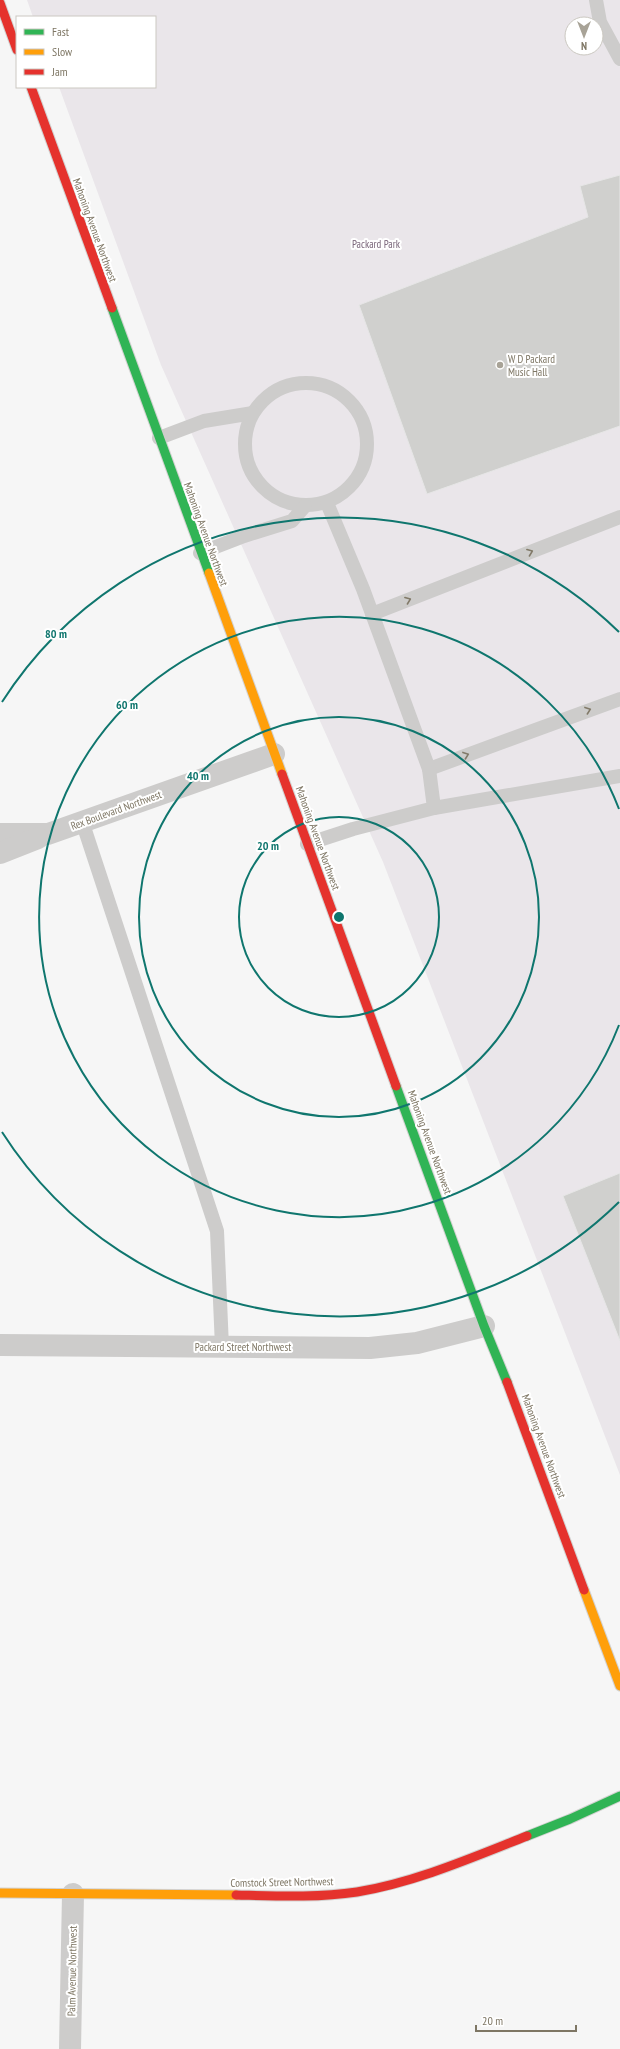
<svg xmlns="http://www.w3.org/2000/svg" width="620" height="2049" font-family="'PT Sans Narrow',sans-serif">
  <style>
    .green { fill: #eae6ea; fill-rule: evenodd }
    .building { fill: #d0d0ce; stroke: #e6e6e6 }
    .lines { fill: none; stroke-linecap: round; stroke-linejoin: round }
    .fast-casing { stroke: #d3d2d1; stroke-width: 11 }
    .slow-casing { stroke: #d3d2d1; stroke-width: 11 }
    .jam-casing { stroke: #d3d2d1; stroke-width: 11 }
    .lane { stroke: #cdcccb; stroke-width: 14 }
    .street { stroke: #cdcccb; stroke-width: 22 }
    .fast { stroke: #30b455; stroke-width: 9 }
    .slow { stroke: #ff9f0a; stroke-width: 9 }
    .jam { stroke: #e5322d; stroke-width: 9 }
    .oneway { stroke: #827a69 }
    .ring { fill: none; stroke: #0f766e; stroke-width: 2 }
    .poi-dot { fill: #a8a397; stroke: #fff; stroke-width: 1.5 }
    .labels { text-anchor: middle; stroke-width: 4; stroke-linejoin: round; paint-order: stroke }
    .street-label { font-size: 11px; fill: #7e7664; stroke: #fff }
    .park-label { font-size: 11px; fill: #7b677b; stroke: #fff }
    .poi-label { font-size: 11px; fill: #7e7664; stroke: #fff; text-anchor: start }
    .centre { fill: #0f766e; stroke: #fff; stroke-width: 2 }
    .ring-label { font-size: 12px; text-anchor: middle; font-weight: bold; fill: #0f766e; stroke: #fff; stroke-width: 4; stroke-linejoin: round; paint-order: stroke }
  </style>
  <rect width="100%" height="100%" fill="#f6f6f6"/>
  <!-- green -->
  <path class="green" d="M27,0h593v1475l-237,-613 -222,-497 -102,-278h96v-70h-122zM572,24h24v24h-24z"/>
  <!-- building -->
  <g class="building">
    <polygon points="620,175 620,426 427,494 359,305 588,217 580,186"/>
    <polygon points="620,1173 620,1341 563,1196"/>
  </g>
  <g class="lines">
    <defs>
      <g id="fast">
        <polyline points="112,308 209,573"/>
        <polyline points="396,1086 484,1326 507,1382"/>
        <polyline points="527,1836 570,1819 620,1796"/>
      </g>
      <g id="slow">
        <polyline points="209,573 282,774"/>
        <polyline points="584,1590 620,1686"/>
        <polyline points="0,1893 236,1895"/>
      </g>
      <g id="jam">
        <polyline points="0,3 17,50"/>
        <polyline points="31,87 112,308"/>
        <polyline points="282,774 396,1086"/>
        <polyline points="507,1382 584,1590"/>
        <path d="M236,1895c40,1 81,3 121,-3 59,-10 114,-34 170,-56"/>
      </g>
    </defs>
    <!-- fast casing -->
    <use href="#fast" class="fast-casing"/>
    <!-- slow casing -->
    <use href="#slow" class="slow-casing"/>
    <!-- jam casing -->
    <use href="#jam" class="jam-casing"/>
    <!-- lane -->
    <g class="lane">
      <polyline points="596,0 600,22 620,59"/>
      <circle cx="306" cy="444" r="61"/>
      <polyline points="159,438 204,421 253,413"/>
      <polyline points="200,553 244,536 292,521 305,506"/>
      <polyline points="372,614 620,517"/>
      <polyline points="429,769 620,699"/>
      <polyline points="434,808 620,776"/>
      <polyline points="82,821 217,1231 222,1347"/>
      <polyline points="307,844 353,829 434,808 429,769 363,589 327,503"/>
    </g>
    <!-- street -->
    <g class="street">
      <polyline points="0,834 48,834 274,754"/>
      <polyline points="0,853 38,838"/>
      <polyline points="0,1345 370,1348 417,1343 484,1326"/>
      <polyline points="70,2049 73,1894"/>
    </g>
    <!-- fast -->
    <use href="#fast" class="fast"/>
    <!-- slow -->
    <use href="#slow" class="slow"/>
    <!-- jam -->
    <use href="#jam" class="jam"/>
  </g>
  <!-- one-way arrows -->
  <defs><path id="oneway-chevron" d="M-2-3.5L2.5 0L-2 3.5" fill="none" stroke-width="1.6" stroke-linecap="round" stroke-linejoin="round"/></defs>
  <g class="oneway">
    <use href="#oneway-chevron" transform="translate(530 552) rotate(-21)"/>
    <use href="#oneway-chevron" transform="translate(408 600) rotate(-21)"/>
    <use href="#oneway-chevron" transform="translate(588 710) rotate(-20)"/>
    <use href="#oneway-chevron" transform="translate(466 755) rotate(-20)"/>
  </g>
  <!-- distance rings -->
  <g class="ring">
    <circle cx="339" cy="917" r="100"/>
    <circle cx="339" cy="917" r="200"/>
    <path d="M619 1025A300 300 0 1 1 619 809"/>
    <path d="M619 1202A400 400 0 0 1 2 1132M2 702A400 400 0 0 1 619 632"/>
  </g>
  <!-- markers -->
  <circle class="poi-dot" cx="500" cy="365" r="4"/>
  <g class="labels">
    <!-- street labels -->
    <g class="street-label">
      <text transform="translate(95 230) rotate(70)" y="4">Mahoning Avenue Northwest</text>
      <text transform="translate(206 534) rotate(70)" y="4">Mahoning Avenue Northwest</text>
      <text transform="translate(116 810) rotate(-20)" y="4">Rex Boulevard Northwest</text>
      <text transform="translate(318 838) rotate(70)" y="4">Mahoning Avenue Northwest</text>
      <text transform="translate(430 1142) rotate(70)" y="4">Mahoning Avenue Northwest</text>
      <text x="243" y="1351">Packard Street Northwest</text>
      <text transform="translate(544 1446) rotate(70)" y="4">Mahoning Avenue Northwest</text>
      <text transform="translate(282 1882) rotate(-1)" y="4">Comstock Street Northwest</text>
      <text transform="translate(72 1971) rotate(-89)" y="4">Palm Avenue Northwest</text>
    </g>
    <!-- park labels -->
    <g class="park-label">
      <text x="376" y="248">Packard Park</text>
    </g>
    <!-- poi labels -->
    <g class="poi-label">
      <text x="508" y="363">W D Packard<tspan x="508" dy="13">Music Hall</tspan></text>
    </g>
  </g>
  <circle cx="339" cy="917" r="6" class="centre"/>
  <g class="ring-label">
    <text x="56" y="638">80 m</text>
    <text x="127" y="709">60 m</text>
    <text x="198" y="780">40 m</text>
    <text x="268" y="850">20 m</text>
  </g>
  <!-- legend -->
  <rect x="16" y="16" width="140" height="72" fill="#ffffff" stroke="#cbc8c1"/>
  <rect x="24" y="29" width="20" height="6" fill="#30b455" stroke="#cbc8c1"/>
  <text x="52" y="36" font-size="12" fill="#7e7664">Fast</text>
  <rect x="24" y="49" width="20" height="6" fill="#ff9f0a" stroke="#cbc8c1"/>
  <text x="52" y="56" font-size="12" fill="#7e7664">Slow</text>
  <rect x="24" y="69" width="20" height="6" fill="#e5322d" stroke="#cbc8c1"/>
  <text x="52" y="76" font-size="12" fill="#7e7664">Jam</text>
  <!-- north arrow -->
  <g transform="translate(584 36) rotate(180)"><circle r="19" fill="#ffffff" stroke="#cbc8c1"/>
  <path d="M0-3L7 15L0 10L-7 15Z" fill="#a8a397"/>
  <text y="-6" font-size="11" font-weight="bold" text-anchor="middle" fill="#7e7664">N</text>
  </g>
  <!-- scale -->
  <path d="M476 2025v6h100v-6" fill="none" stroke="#7e7664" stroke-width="2"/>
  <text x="482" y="2025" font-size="12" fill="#7e7664" stroke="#ffffff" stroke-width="3" paint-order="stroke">20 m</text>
</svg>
